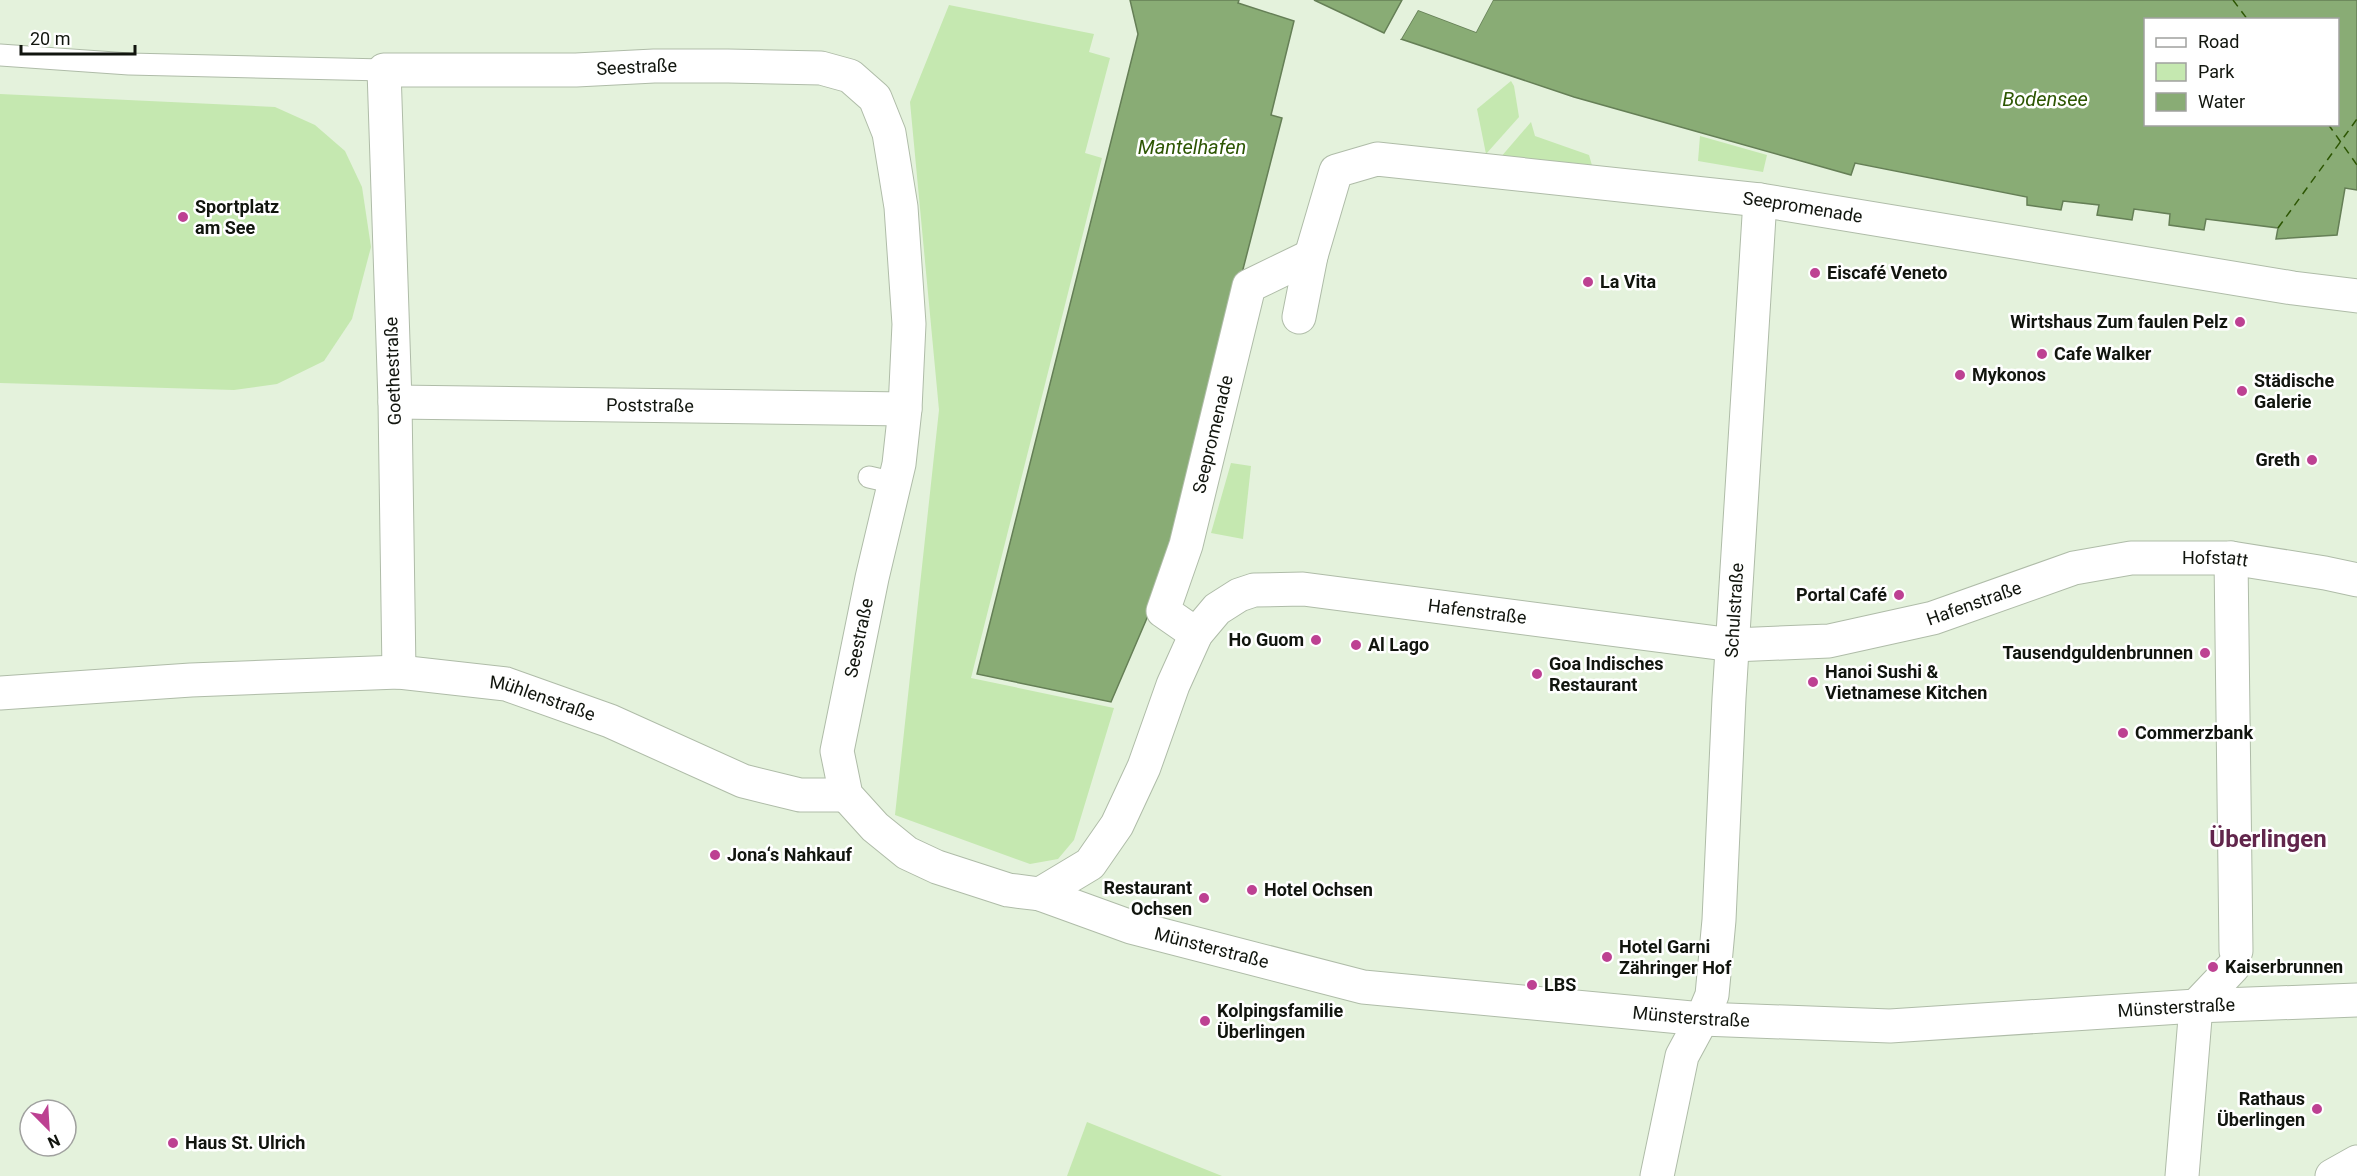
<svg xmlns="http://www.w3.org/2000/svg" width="2357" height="1176" font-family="Roboto,sans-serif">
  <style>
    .green { fill: #c5e8b0 }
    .water { fill: #89ac75; stroke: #657f56; stroke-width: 1.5; fill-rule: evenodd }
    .pier { fill: #e4f2dc }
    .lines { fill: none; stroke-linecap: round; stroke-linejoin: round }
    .ferry { stroke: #2d5603; stroke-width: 1.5; stroke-dasharray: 8 6; stroke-linecap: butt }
    .service-casing { stroke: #afbca8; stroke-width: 23 }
    .pedestrian-casing { stroke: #afbca8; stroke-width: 35 }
    .minor-casing { stroke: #afbca8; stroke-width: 35 }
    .tertiary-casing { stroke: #afbca8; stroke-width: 35 }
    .service { stroke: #fff; stroke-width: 21 }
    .pedestrian { stroke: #fff; stroke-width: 33 }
    .minor { stroke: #fff; stroke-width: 33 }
    .tertiary { stroke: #fff; stroke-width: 33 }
    .poi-dot { fill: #bd4192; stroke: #fff; stroke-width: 2 }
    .labels { text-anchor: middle; stroke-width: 5; stroke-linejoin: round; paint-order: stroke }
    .street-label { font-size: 18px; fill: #11150e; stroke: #fff }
    .poi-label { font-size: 18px; font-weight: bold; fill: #11150e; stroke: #fff; text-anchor: start }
    .water-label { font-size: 20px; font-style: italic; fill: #2d5603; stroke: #fff }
    .district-label { font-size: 24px; font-weight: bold; fill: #61254b; stroke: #fff }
  </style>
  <rect width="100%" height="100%" fill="#e4f2dc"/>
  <!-- green -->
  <g class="green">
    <polygon points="949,5 1094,34 1089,52 1110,58 1085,153 1102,158 971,678 1114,708 1074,840 1058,859 1030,864 895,815 939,410 910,102"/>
    <polygon points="1511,81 1514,86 1519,117 1486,154 1477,109"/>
    <polygon points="0,94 275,107 315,125 345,151 362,187 371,247 352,319 324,361 277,384 234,390 0,383"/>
    <polygon points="1531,122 1535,136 1589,155 1595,176 1500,158"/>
    <polygon points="1700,136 1767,155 1763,172 1698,161"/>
    <polygon points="1231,463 1251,466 1243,539 1211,533"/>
    <polygon points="1087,1122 1222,1176 1067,1176"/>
  </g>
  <!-- water -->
  <g class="water">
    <polygon points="1130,0 1239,0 1238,3 1294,21 1271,115 1282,118 1162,583 1111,702 977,674 1138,34"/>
    <polygon points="1314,0 1402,0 1384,33"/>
    <path d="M1493,0h864v190l-12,-2 -8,47 -61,4 2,-11 -72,-9 -2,11 -35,-5 1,-11 -36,-5 -2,11 -35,-5 2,-10 -36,-4 -2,9 -34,-5v-8l-172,-34 -4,12 -277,-78 -173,-58 17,-29 58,22zM2146,20h192v104h-192z"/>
  </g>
  <!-- pier -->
  <polygon class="pier" points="1490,0 1493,0 1476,32 1418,10 1401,39 1398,38 1417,7 1474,29"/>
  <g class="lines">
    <!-- ferry -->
    <g class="ferry">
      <polyline points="2233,0 2248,20"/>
      <polyline points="2328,124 2357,165"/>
      <polyline points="2278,228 2357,119"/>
    </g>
    <defs>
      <g id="service">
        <polyline points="0,55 129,64 384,70"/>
        <polyline points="869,477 895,483"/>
      </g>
      <g id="pedestrian">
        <path id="s1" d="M1299,317l12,-61 25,-85 41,-12 383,41 533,88 64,8"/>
        <polyline points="2231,558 2236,951"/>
        <path id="s2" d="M1196,634l-33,-23 23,-66 63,-259 62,-30"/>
        <path id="s3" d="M1040,894l91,33 232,60 339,32 188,7 306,-20 161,-6"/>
        <path id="s4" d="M1657,1176l25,-120 20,-37 10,-24 7,-75 10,-222 31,-498"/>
        <polyline points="2182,1176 2196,1006 2233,967"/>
        <polyline points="2332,1176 2357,1162"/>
      </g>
      <g id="minor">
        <path id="s5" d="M395,402l510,7"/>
        <path id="s6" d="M399,672l-4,-270 -11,-332h192l78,-4h74l93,2 29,8 25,22 14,35 12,74 8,117 -4,85 -6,55 -27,114 -35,173 9,44 29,32 32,26 30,14 71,23 32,4 50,-30 27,-39 27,-58 29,-82 23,-51 21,-25 22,-14 15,-5 49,-1 430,56 96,-4 104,-23 141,-50 57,-10h100l94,15 32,7"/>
      </g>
      <g id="tertiary">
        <path id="s7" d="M0,693l191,-13 208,-8 107,12 104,37 133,60 57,14h46"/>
      </g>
    </defs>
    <!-- service casing -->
    <use href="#service" class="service-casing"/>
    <!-- pedestrian casing -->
    <use href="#pedestrian" class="pedestrian-casing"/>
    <!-- minor casing -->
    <use href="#minor" class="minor-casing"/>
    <!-- tertiary casing -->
    <use href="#tertiary" class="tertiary-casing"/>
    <!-- service -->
    <use href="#service" class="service"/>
    <!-- pedestrian -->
    <use href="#pedestrian" class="pedestrian"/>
    <!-- minor -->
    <use href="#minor" class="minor"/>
    <!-- tertiary -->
    <use href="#tertiary" class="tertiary"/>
  </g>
  <!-- markers -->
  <g class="poi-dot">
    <circle cx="183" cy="217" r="6"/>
    <circle cx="1815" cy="273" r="6"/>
    <circle cx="1588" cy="282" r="6"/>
    <circle cx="2240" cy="322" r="6"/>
    <circle cx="2042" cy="354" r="6"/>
    <circle cx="1960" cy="375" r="6"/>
    <circle cx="2242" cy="391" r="6"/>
    <circle cx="2312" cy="460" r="6"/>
    <circle cx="1899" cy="595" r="6"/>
    <circle cx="1316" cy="640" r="6"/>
    <circle cx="1356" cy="645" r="6"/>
    <circle cx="2205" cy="653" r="6"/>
    <circle cx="1537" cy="674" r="6"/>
    <circle cx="1813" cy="682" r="6"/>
    <circle cx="2123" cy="733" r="6"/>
    <circle cx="715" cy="855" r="6"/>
    <circle cx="1252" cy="890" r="6"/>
    <circle cx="1204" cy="898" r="6"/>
    <circle cx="1607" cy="957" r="6"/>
    <circle cx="2213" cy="967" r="6"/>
    <circle cx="1532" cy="985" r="6"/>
    <circle cx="1205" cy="1021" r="6"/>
    <circle cx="2317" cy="1109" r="6"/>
    <circle cx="173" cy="1143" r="6"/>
  </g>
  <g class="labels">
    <!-- street labels -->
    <g class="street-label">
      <text dy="6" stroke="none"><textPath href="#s6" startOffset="855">Seestraße</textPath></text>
      <text dy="6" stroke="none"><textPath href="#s1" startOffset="622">Seepromenade</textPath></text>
      <text transform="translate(393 371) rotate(-92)" y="6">Goethestraße</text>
      <text dy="6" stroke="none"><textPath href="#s5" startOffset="255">Poststraße</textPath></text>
      <text dy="6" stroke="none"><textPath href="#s2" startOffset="224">Seepromenade</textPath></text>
      <text dy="6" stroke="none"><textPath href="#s6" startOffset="3400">Hofstatt</textPath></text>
      <text dy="6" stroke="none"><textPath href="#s6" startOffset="3152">Hafenstraße</textPath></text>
      <text dy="6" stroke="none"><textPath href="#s4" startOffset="576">Schulstraße</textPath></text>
      <text dy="6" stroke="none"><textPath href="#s6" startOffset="2648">Hafenstraße</textPath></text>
      <text transform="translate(859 638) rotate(-78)" y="6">Seestraße</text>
      <text dy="6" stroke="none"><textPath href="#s7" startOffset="546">Mühlenstraße</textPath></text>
      <text dy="6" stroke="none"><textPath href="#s3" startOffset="180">Münsterstraße</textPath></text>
      <text dy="6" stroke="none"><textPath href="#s3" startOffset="1152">Münsterstraße</textPath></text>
      <text dy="6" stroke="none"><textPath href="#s3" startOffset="666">Münsterstraße</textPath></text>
    </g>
    <!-- poi labels -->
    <g class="poi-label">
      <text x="195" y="213">Sportplatz<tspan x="195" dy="21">am See</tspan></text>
      <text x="1827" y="279">Eiscafé Veneto</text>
      <text x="1600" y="288">La Vita</text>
      <text x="2228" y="328" text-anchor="end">Wirtshaus Zum faulen Pelz</text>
      <text x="2054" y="360">Cafe Walker</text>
      <text x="1972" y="381">Mykonos</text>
      <text x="2254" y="387">Städische<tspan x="2254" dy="21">Galerie</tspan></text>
      <text x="2300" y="466" text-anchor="end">Greth</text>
      <text x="1887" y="601" text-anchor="end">Portal Café</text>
      <text x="1304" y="646" text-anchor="end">Ho Guom</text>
      <text x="1368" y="651">Al Lago</text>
      <text x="2193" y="659" text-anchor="end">Tausendguldenbrunnen</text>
      <text x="1549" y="670">Goa Indisches<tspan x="1549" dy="21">Restaurant</tspan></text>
      <text x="1825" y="678">Hanoi Sushi &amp;<tspan x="1825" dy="21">Vietnamese Kitchen</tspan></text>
      <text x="2135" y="739">Commerzbank</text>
      <text x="727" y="861">Jona‘s Nahkauf</text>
      <text x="1192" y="894" text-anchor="end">Restaurant<tspan x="1192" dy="21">Ochsen</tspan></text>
      <text x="1264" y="896">Hotel Ochsen</text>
      <text x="1619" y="953">Hotel Garni<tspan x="1619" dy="21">Zähringer Hof</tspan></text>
      <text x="2225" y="973">Kaiserbrunnen</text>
      <text x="1544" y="991">LBS</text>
      <text x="1217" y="1017">Kolpingsfamilie<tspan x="1217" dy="21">Überlingen</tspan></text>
      <text x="2305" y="1105" text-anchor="end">Rathaus<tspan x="2305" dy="21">Überlingen</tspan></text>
      <text x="185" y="1149">Haus St. Ulrich</text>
    </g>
    <!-- water labels -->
    <g class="water-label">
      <text x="2045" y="106">Bodensee</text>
      <text x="1192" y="154">Mantelhafen</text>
    </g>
    <!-- district labels -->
    <g class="district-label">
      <text x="2268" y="847">Überlingen</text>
    </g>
  </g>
  <!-- legend -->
  <rect x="2144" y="18" width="195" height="108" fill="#ffffff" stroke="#a0a19f" stroke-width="1.5"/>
  <rect x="2156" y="38" width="30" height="9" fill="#ffffff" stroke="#a0a19f" stroke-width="1.5"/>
  <text x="2198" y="48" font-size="18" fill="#11150e">Road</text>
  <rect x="2156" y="63" width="30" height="18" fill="#c5e8b0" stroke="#a0a19f" stroke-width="1.5"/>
  <text x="2198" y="78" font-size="18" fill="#11150e">Park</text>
  <rect x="2156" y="93" width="30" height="18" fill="#89ac75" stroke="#a0a19f" stroke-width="1.5"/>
  <text x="2198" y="108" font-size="18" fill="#11150e">Water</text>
  <!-- north arrow -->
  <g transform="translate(48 1128) rotate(156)"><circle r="28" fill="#ffffff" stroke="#a0a19f" stroke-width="1.5"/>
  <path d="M0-4.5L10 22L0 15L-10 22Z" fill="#bd4192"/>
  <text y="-9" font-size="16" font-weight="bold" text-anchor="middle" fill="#11150e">N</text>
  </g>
  <!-- scale -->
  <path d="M21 45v9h114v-9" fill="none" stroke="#11150e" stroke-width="3"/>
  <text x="30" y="45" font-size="18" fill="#11150e" stroke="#ffffff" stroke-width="4.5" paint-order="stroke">20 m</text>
</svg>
